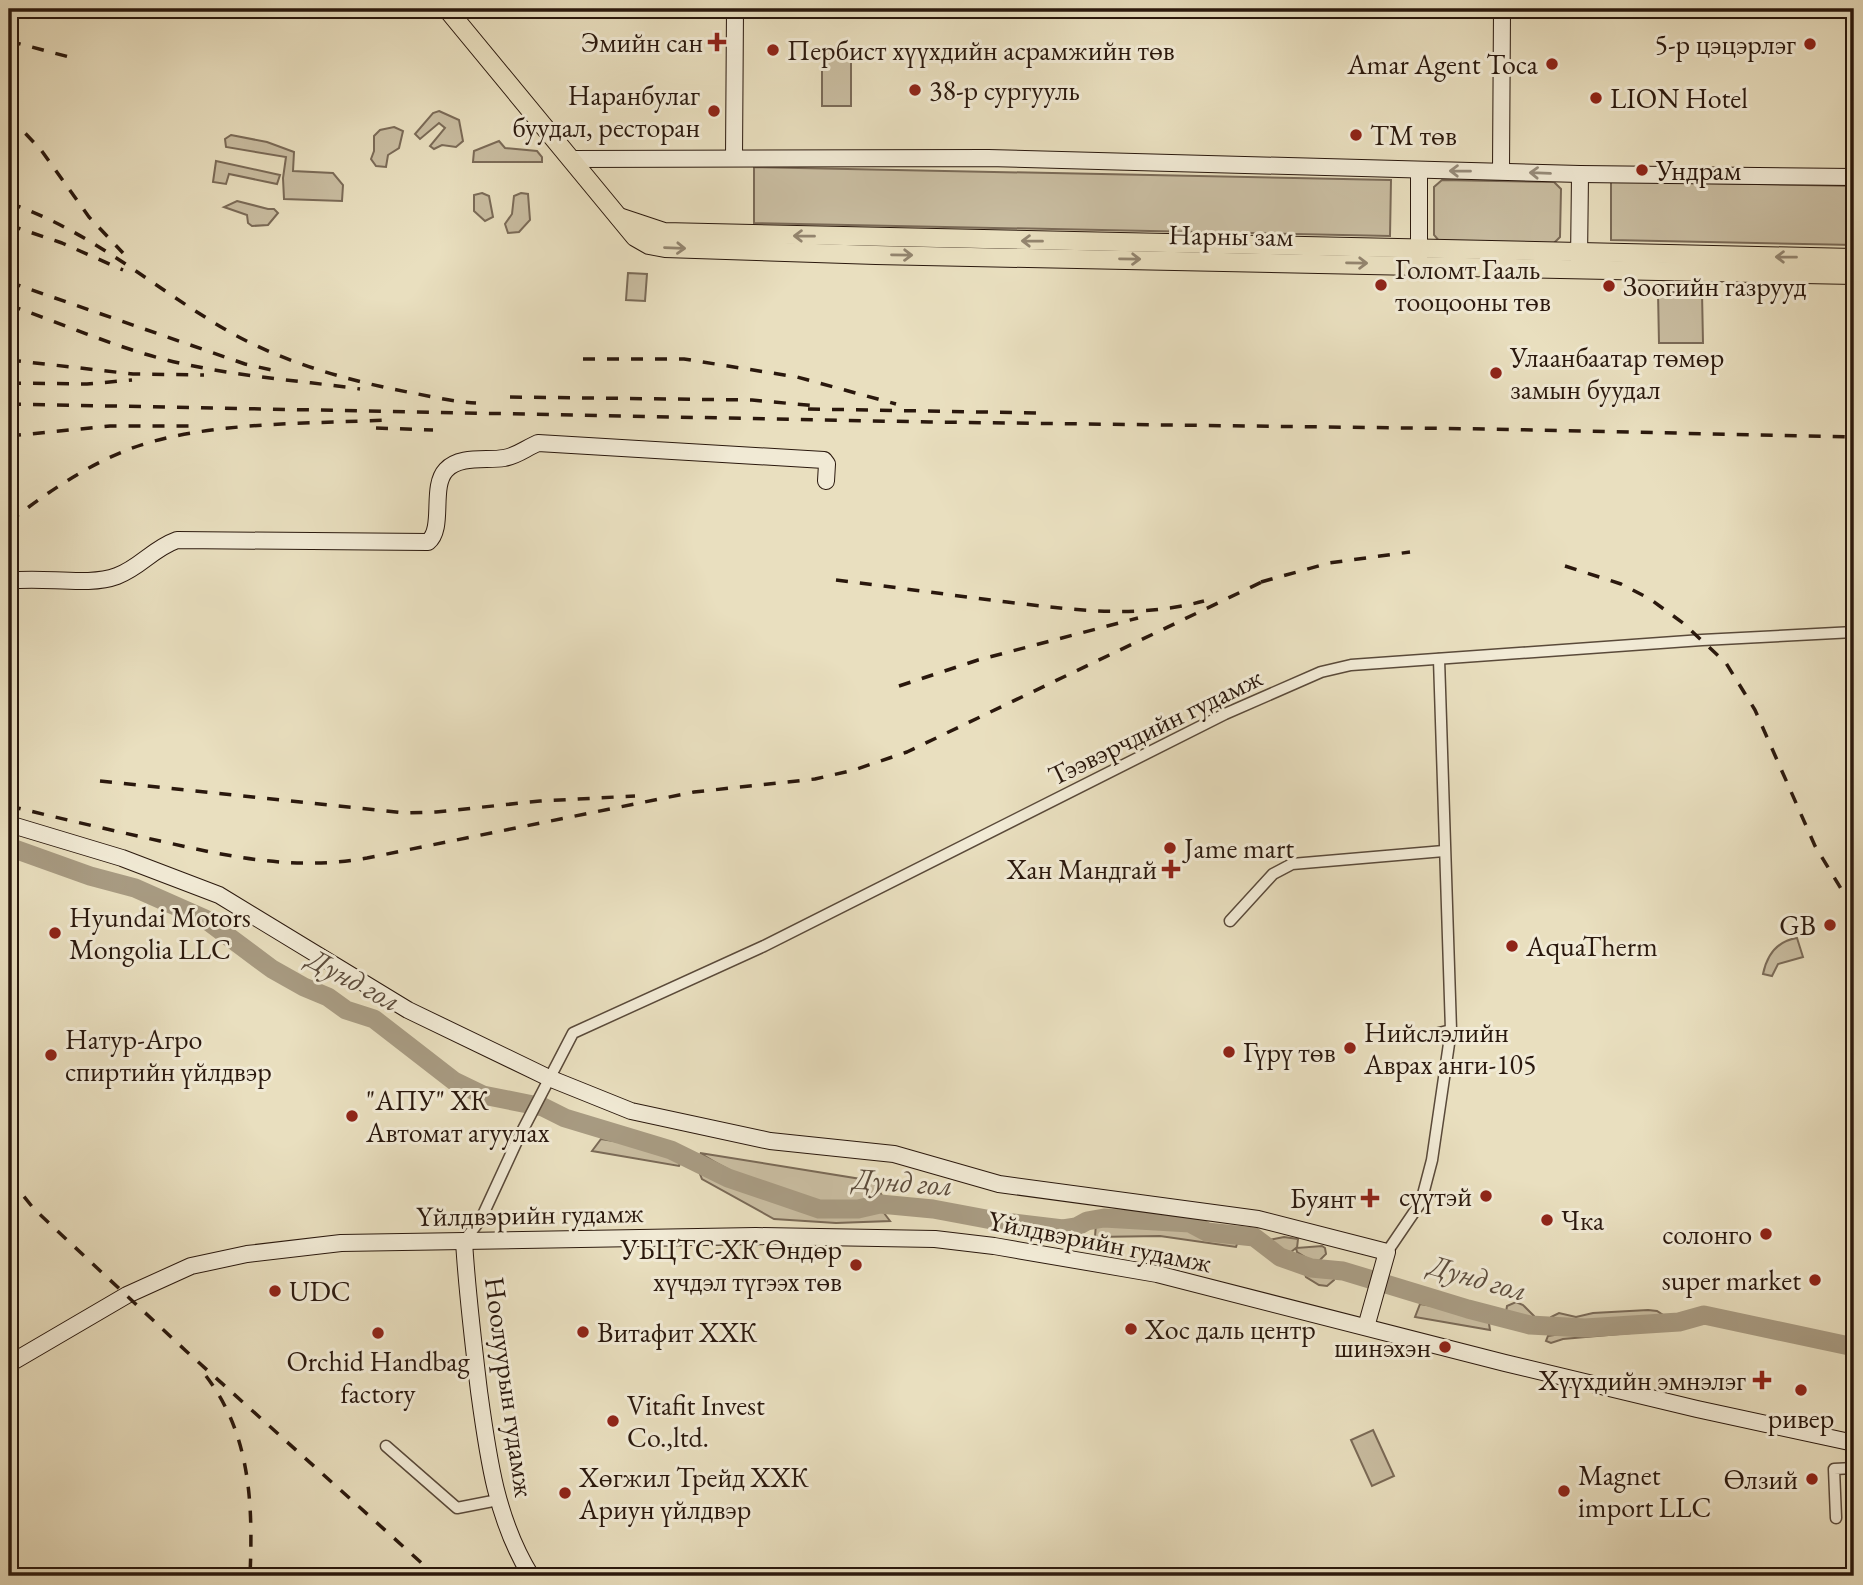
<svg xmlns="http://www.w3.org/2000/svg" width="1863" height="1585" font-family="'EB Garamond',serif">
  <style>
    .green { fill: #c9bda1; stroke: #7a6a57; stroke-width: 2 }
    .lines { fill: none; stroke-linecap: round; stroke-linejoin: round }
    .river { stroke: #a89b82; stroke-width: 19 }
    .street-casing { stroke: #5a4a3a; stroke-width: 13 }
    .secondary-casing { stroke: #2a180d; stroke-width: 18 }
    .primary-casing { stroke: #2a180d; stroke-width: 20 }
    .street { stroke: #f1ead5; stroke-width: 10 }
    .secondary { stroke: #f1ead5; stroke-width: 16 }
    .primary { stroke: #e9dfbf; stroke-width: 18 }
    .rail { stroke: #2a180d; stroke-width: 3.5; stroke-dasharray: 12 12; stroke-linecap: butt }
    .oneway { stroke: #978c7b }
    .oneway2 { stroke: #93856f }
    .poi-dot { fill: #8f2418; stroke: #f1ead5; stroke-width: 2.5 }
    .labels { text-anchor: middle; stroke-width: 6; stroke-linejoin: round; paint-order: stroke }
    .poi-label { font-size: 28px; fill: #2a180d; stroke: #f1ead5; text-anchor: start }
    .street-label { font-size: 28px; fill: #2a180d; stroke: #f1ead5 }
    .water-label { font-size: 30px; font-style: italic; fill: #5c4c3c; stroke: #f1ead5 }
  </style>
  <rect width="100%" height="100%" fill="#e9dfbf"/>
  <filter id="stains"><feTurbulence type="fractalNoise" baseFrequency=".00286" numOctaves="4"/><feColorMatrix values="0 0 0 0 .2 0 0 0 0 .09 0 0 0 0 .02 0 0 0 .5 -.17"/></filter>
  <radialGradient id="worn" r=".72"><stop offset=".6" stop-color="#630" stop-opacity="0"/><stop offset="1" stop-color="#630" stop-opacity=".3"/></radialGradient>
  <!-- green -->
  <g class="green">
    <rect x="822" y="51" width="29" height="55"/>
    <polygon points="439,111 459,120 463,141 456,147 442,145 434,149 430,146 445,128 439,123 420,139 415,134 433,113"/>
    <polygon points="394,127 403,131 399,148 388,155 386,167 376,166 371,159 374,151 374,136 380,130"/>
    <polygon points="231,135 267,142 294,152 293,171 333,173 343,185 342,201 284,199 283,178 286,157 226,147 225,139"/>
    <polygon points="499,141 505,148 537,151 542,157 542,162 473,162 474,151"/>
    <polygon points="216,161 280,175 277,184 229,174 226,184 213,182"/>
    <polygon points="754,167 1391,180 1390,236 754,223"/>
    <polygon points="1442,180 1554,182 1561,189 1560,237 1553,244 1440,242 1434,235 1434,187"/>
    <polygon points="1611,181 1854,186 1854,245 1611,240"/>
    <polygon points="482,193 489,196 493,217 485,221 474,211 474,195"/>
    <polygon points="521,193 528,194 530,220 519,232 508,233 505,224 512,214 514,196"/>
    <polygon points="237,201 268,209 274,209 278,213 268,225 252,226 248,223 247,215 224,207"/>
    <polygon points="628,273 647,274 645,301 626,300"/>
    <polygon points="1658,292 1702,292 1703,343 1659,343"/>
    <path d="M1797,938l6,19 -25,7 -6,12 -9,-2c4,-19 14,-33 34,-36z"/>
    <polygon points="601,1139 644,1146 682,1159 679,1166 592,1151"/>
    <path d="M700,1153l173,28 11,18c-14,2 -29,6 -43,6 -40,2 -108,-31 -141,-52z"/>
    <path d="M698,1169c35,17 107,46 145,45 13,0 26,-3 38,-5l9,12 -54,2 -62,-4 -72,-40z"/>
    <polygon points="1096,1223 1178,1225 1238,1241 1236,1247 1160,1236 1095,1237"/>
    <polygon points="1284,1237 1298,1239 1297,1248 1322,1246 1325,1248 1326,1254 1319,1261 1310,1260 1297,1252 1296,1248 1291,1252 1283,1251 1270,1243 1269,1240"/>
    <polygon points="1320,1271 1334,1273 1334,1280 1327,1286 1319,1285 1306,1277 1305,1274"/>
    <polygon points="1516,1302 1523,1305 1534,1316 1534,1320 1508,1315 1506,1312 1507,1306"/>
    <polygon points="1420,1304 1472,1312 1488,1317 1490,1330 1415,1317"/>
    <polygon points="1648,1310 1657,1311 1663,1315 1661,1320 1602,1324 1548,1323 1551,1317 1559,1313 1576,1317 1593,1313"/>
    <polygon points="1650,1327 1631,1333 1563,1339 1551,1343 1546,1341 1548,1336 1580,1331"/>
    <polygon points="1373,1430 1394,1476 1372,1486 1351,1440"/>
  </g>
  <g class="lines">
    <!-- river -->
    <polyline class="river" points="9,847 90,876 135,888 205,919 272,969 304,987 328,997 346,1010 374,1019 454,1081 483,1095 543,1107 565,1118 671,1150 728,1178 819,1209 858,1209 880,1204 933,1209 997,1221 1063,1229 1076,1227 1087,1221 1104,1218 1190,1223 1207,1232 1254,1237 1280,1257 1311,1268 1343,1271 1468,1309 1530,1325 1585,1328 1679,1322 1704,1315 1854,1347"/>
    <defs>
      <g id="street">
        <polyline points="1230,921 1273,874 1292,864 1444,851"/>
        <polyline points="1423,1037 1451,1030"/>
        <polyline points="464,1241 481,1219 517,1141 573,1033 764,946 1225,714 1321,672 1351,665 1702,640 1854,632"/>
        <polyline points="1387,1252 1421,1202 1432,1160 1451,1030 1439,659"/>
        <polyline points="386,1446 457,1508 498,1500"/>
        <polyline points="1836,1518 1834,1469 1854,1468"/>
      </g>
      <g id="secondary">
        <polyline points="734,158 735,9"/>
        <polyline points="572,159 988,158 1580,174 1854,177"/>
        <polyline points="1501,171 1502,9"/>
        <polyline points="1419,262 1419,170"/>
        <polyline points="1579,262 1580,174"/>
        <path d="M9,581c33,-5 79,6 108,-5 24,-9 35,-27 60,-36l251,2c17,-14 2,-55 18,-72 14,-15 41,-9 58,-12 13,-2 22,-10 34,-15l286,17 3,4 -1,17"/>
        <polyline points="9,824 122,858 219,895 408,1010 549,1078 631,1111 770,1141 894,1154 999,1184 1258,1219 1387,1252 1366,1327"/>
        <path d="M464,1241c3,51 9,100 15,150 9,66 17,128 52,185"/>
        <polyline points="9,1364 127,1295 191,1266 247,1254 341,1243 756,1236 935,1239 994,1246 1157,1274 1505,1363 1697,1409 1854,1443"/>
      </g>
      <g id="primary">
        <polyline points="447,9 635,237 649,245 665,248 876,255 1854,275"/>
        <polyline points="619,217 664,232 1854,258"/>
      </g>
    </defs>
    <!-- street casing -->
    <use href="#street" class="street-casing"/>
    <!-- secondary casing -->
    <use href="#secondary" class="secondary-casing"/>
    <!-- primary casing -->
    <use href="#primary" class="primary-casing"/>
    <!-- street -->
    <use href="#street" class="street"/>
    <!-- secondary -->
    <use href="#secondary" class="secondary"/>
    <!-- primary -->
    <use href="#primary" class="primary"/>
    <!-- rail -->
    <g class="rail">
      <polyline points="9,41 73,58"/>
      <polyline points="9,116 41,150 89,217 123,253"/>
      <path d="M9,203c84,29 143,84 219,128 58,33 125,51 190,63 19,4 38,8 58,9"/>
      <polyline points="9,225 62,243 123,270"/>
      <polyline points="9,282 245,364 276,371"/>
      <path d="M9,305c45,16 90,35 136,49 70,21 143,25 215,35"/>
      <polyline points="583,359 684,359 797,377 896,404"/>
      <polyline points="9,360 133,374 204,375"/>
      <polyline points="9,383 87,384 132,380"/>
      <polyline points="510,397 752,400 817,406"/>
      <polyline points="9,404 929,422 1489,429 1854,437"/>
      <polyline points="808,409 1039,413"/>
      <polyline points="376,428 433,430"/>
      <polyline points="9,436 110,426 194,426"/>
      <path d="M9,522c36,-28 75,-55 118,-72 74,-29 182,-26 261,-30"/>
      <polyline points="1565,566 1621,584 1650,599 1683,623 1726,663 1755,710 1815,846 1854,910"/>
      <path d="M836,580c57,7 114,15 171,22 69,8 129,17 197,-1"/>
      <polyline points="1261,582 1329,563 1410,552"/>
      <polyline points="899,686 978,660 1138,618"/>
      <polyline points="100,781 406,813 436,812 540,801 635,796"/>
      <path d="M9,806c50,12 101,24 151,35 70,16 136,30 207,17l327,-66 121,-13 39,-9 53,-18 361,-173"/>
      <polyline points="9,1178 34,1209 186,1351 436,1576"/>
      <path d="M206,1376c45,59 47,129 44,200"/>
    </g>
  </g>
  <!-- one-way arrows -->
  <defs><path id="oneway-shaft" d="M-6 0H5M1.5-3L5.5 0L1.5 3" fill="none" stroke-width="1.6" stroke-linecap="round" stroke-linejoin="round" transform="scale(1.75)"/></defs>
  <g class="oneway">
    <use href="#oneway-shaft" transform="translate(1460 171) rotate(-179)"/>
    <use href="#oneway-shaft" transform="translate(1540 173) rotate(-178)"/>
  </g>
  <g class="oneway2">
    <use href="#oneway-shaft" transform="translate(804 236) rotate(-179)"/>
    <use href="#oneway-shaft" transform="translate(1032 241) rotate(-179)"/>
    <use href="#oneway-shaft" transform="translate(675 248) rotate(2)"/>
    <use href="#oneway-shaft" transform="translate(902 255) rotate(1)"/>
    <use href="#oneway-shaft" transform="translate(1786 257) rotate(-179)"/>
    <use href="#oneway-shaft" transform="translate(1130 259) rotate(1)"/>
    <use href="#oneway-shaft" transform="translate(1357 263) rotate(1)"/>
  </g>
  <!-- markers -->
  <g class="poi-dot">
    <path d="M713.5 31.5h7v7h7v7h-7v7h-7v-7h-7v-7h7z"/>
    <circle cx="1810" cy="44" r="7"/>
    <circle cx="773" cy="50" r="7"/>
    <circle cx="1552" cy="64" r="7"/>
    <circle cx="915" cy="90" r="7"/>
    <circle cx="1596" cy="98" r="7"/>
    <circle cx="714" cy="111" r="7"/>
    <circle cx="1356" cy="135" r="7"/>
    <circle cx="1642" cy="170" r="7"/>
    <circle cx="1381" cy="285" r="7"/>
    <circle cx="1609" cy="286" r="7"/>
    <circle cx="1496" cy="373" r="7"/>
    <circle cx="1170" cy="848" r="7"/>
    <path d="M1167.5 858.5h7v7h7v7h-7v7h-7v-7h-7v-7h7z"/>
    <circle cx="1830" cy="925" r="7"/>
    <circle cx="55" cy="933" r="7"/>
    <circle cx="1512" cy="946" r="7"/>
    <circle cx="1350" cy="1048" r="7"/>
    <circle cx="1229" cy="1052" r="7"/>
    <circle cx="51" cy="1055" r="7"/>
    <circle cx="352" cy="1116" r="7"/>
    <circle cx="1486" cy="1196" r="7"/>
    <path d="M1366.5 1187.5h7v7h7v7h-7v7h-7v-7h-7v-7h7z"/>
    <circle cx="1547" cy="1220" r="7"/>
    <circle cx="1766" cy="1234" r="7"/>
    <circle cx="856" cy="1265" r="7"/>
    <circle cx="1815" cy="1280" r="7"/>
    <circle cx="275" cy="1291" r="7"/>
    <circle cx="1131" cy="1329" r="7"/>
    <circle cx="583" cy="1332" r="7"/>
    <circle cx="378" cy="1333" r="7"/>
    <circle cx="1445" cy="1347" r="7"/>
    <path d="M1758.5 1369.5h7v7h7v7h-7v7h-7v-7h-7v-7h7z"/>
    <circle cx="1801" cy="1390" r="7"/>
    <circle cx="613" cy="1421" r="7"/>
    <circle cx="1812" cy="1479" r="7"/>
    <circle cx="1564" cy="1491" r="7"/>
    <circle cx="565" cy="1493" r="7"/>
  </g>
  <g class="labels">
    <!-- poi labels -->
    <g class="poi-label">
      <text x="703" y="52" text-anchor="end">Эмийн сан</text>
      <text x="1796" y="54" text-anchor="end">5-р цэцэрлэг</text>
      <text x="787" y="60">Пербист хүүхдийн асрамжийн төв</text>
      <text x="1538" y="74" text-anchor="end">Amar Agent Toca</text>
      <text x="929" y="100">38-р сургууль</text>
      <text x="700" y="105" text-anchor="end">Наранбулаг<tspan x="700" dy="32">буудал, ресторан</tspan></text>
      <text x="1610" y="108">LION Hotel</text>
      <text x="1370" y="145">TM төв</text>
      <text x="1656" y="180">Ундрам</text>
      <text x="1395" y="279">Голомт Гааль<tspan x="1395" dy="32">тооцооны төв</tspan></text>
      <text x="1623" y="296">Зоогийн газрууд</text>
      <text x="1510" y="367">Улаанбаатар төмөр<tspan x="1510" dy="32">замын буудал</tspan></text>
      <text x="1184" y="858">Jame mart</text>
      <text x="1157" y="879" text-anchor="end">Хан Мандгай</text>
      <text x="69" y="927">Hyundai Motors<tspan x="69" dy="32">Mongolia LLC</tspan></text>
      <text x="1816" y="935" text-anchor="end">GB</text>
      <text x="1526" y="956">AquaTherm</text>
      <text x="1364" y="1042">Нийслэлийн<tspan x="1364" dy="32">Аврах анги-105</tspan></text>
      <text x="65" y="1049">Натур-Агро<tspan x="65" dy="32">спиртийн үйлдвэр</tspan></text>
      <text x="1243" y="1062">Гүрү төв</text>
      <text x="366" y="1110">"АПУ" ХК<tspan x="366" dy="32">Автомат агуулах</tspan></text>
      <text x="1472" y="1206" text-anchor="end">сүүтэй</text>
      <text x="1356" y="1208" text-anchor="end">Буянт</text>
      <text x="1561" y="1230">Чка</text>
      <text x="1752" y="1244" text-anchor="end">солонго</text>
      <text x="842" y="1259" text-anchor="end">УБЦТС-ХК Өндөр<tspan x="842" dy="32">хүчдэл түгээх төв</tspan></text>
      <text x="1801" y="1290" text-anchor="end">super market</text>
      <text x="289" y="1301">UDC</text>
      <text x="1145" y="1339">Хос даль центр</text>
      <text x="597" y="1342">Витафит ХХК</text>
      <text x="1431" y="1357" text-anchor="end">шинэхэн</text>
      <text x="378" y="1371" text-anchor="middle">Orchid Handbag<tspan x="378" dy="32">factory</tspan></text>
      <text x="1746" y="1390" text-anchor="end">Хүүхдийн эмнэлэг</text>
      <text x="627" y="1415">Vitafit Invest<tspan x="627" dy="32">Co.,ltd.</tspan></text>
      <text x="1801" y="1428" text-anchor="middle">ривер</text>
      <text x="1578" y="1485">Magnet<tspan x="1578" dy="32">import LLC</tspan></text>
      <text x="579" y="1487">Хөгжил Трейд ХХК<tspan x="579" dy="32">Ариун үйлдвэр</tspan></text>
      <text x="1798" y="1489" text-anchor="end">Өлзий</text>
    </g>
    <!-- street labels -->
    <g class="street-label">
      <text transform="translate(1231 235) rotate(1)" y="10">Нарны зам</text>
      <text transform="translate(1155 726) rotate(-26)" y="10">Тээвэрчдийн гудамж</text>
      <text transform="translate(530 1214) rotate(-1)" y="10">Yйлдвэрийн гудамж</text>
      <text transform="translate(1100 1241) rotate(11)" y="10">Yйлдвэрийн гудамж</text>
      <text transform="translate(510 1387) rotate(82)" y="10">Ноолуурын гудамж</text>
    </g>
    <!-- water labels -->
    <g class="water-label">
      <text transform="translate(354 980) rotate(28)" y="10">Дунд гол</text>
      <text transform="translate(903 1182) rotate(4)" y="10">Дунд гол</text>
      <text transform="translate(1478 1278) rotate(16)" y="10">Дунд гол</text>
    </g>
  </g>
  <!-- margin -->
  <rect width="1863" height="1585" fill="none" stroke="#e9dfbf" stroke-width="35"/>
  <rect x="10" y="10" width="1842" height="1564" fill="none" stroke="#2a180d" stroke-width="3.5"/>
  <rect x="18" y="18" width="1828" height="1550" fill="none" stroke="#2a180d" stroke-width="2"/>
  <rect width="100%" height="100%" filter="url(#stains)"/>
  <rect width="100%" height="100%" fill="url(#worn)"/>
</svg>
